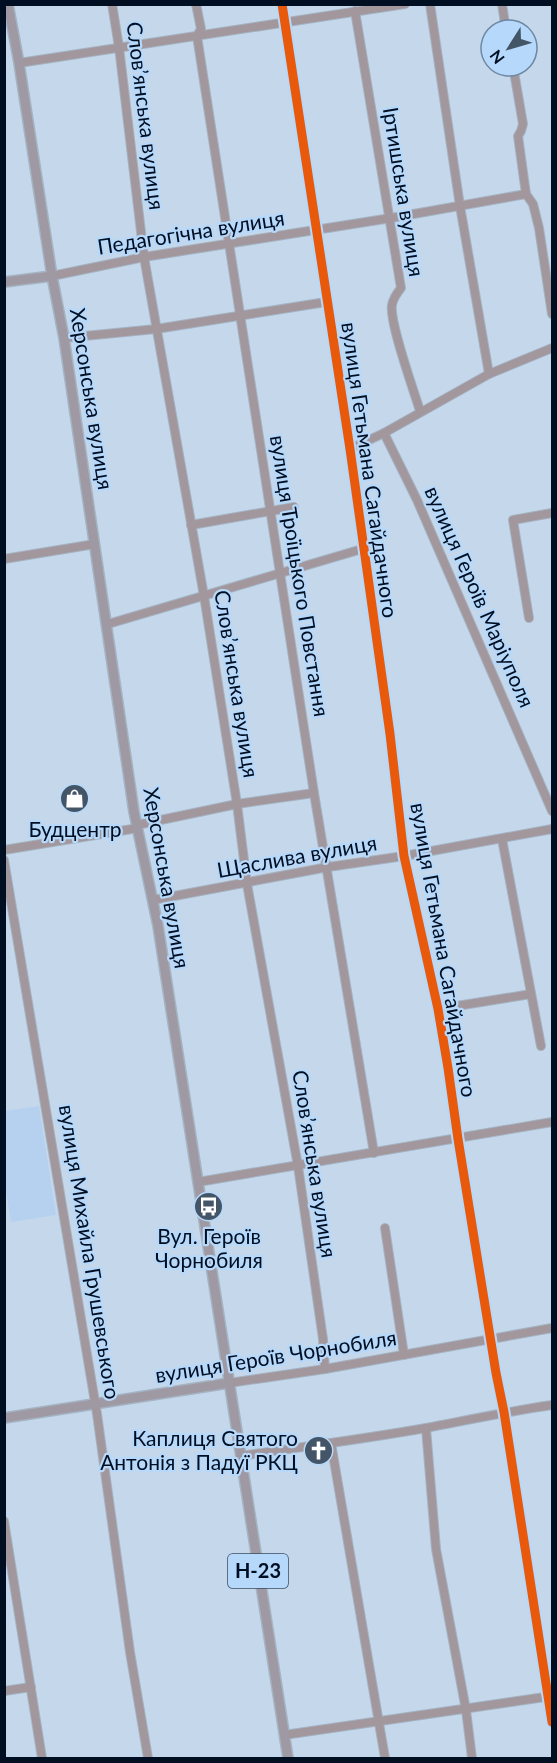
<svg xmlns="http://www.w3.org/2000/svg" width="557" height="1763" font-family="Lato,sans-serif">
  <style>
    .built { fill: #b5d1ef }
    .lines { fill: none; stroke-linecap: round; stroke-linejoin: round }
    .minor-casing { stroke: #a5b4c4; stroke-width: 10 }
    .major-casing { stroke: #a5b4c4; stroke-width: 12 }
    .minor { stroke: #a2979c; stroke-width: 8 }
    .major { stroke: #9f99a4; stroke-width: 9 }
    .cycleway-casing { stroke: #b6d8fa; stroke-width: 13 }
    .cycleway { stroke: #e8590c; stroke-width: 9 }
    .labels { text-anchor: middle; stroke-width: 4.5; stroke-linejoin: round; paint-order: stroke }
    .shield { fill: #b6d8fa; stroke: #374b63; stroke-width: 1.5 }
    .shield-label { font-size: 20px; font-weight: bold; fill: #000e22 }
    .street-label { font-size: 21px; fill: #000e22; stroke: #b6d8fa }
    .poi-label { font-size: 21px; fill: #000e22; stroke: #b6d8fa }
  </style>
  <rect width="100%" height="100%" fill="#c5d8eb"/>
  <!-- built -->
  <polygon class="built" points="39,1106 56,1215 11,1222 5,1185 5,1111"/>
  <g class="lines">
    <defs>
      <g id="minor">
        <polyline points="112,4 119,47 144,257 204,596 237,804 247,884 298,1166 323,1339 325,1369"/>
        <polyline points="196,4 201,29 197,36 314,793 374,1153"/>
        <polyline points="282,4 350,449 390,734 404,856 438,1009 448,1068 458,1139 496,1373 504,1412 552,1722"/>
        <polyline points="430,4 460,206 489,374"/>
        <polyline points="502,4 506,30"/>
        <path d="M355,11l46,277c-4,5 -8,11 -9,17 -3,17 22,86 28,106"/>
        <polyline points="19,63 405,4"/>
        <polyline points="513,66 523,124 521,131 518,136 526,194 533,204 539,228 552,314"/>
        <polyline points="52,276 144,257 391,218 526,194"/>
        <polyline points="64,338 156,329 326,302"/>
        <polyline points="384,433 417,500 552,811"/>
        <polyline points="350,449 384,433 489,374 552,348"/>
        <polyline points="191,525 294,507"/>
        <polyline points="4,559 95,544"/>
        <polyline points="529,618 513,520 552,513"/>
        <polyline points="108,624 362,549"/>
        <polyline points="137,825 237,804 314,793"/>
        <polyline points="502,839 541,1046"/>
        <polyline points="4,850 138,828"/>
        <polyline points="4,860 97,1414 130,1652 148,1758"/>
        <polyline points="153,900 328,867 404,856 552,829"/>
        <polyline points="438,1009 531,994"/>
        <polyline points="198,1182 552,1122"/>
        <polyline points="385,1228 404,1355"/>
        <polyline points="229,1383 325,1369 552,1328"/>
        <polyline points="426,1428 436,1549 466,1710 472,1758"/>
        <polyline points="331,1443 385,1758"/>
        <path d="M240,1456c62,-9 124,-17 186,-28 42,-8 84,-17 126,-23"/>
        <polyline points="4,1521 42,1758"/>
        <polyline points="4,1691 31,1687"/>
        <polyline points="284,1735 552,1696"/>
      </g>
      <g id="major">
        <polyline points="8,4 19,63 52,276 64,338 134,812 158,926 288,1758"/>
        <polyline points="4,282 52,276"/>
        <polyline points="4,1418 229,1383"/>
      </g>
    </defs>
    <!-- minor casing -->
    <use href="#minor" class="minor-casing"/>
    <!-- major casing -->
    <use href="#major" class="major-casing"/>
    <!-- minor -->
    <use href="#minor" class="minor"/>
    <!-- major -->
    <use href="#major" class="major"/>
    <defs>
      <polyline id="cycleway" points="282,4 350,449 390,734 404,856 438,1009 448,1068 458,1139 496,1373 504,1412 552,1722"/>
    </defs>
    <!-- cycleway casing -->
    <use href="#cycleway" class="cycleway-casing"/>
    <!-- cycleway -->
    <use href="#cycleway" class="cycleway"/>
  </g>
  <!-- icons -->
  <defs>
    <symbol id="shop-disc" viewBox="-11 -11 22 22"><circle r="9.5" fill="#455568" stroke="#b6d8fa"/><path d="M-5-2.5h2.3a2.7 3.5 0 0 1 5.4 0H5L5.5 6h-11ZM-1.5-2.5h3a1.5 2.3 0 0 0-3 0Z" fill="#fff"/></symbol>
    <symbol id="bus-disc" viewBox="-11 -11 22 22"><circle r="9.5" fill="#455568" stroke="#b6d8fa"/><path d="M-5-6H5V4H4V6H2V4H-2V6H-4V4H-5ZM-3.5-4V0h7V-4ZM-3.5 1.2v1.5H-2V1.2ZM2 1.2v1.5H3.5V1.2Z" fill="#fff"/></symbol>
    <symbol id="church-disc" viewBox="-11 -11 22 22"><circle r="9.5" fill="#455568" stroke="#b6d8fa"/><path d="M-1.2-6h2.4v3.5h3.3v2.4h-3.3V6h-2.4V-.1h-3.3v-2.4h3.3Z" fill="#fff"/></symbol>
  </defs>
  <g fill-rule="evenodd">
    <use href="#shop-disc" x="58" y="782" width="33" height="33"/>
    <use href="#bus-disc" x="192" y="1190" width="33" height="33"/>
    <use href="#church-disc" x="302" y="1434" width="33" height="33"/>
  </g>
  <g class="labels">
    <!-- shield labels -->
    <rect class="shield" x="228" y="1554" width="60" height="34" rx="4.5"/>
    <g class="shield-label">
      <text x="258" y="1578">Н-23</text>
    </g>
    <!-- street labels -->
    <g class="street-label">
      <text transform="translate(145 116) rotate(83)" y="7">Словʼянська вулиця</text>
      <text transform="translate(403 192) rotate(81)" y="7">Іртишська вулиця</text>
      <text transform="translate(191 233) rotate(-9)" y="7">Педагогічна вулиця</text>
      <text transform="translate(91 399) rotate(81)" y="7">Херсонська вулиця</text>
      <text transform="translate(369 470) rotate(82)" y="7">вулиця Гетьмана Сагайдачного</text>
      <text transform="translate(299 576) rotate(81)" y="7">вулиця Троїцького Повстання</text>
      <text transform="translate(479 597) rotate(66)" y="7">вулиця Героїв Маріуполя</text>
      <text transform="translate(236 684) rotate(81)" y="7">Словʼянська вулиця</text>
      <text transform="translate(297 857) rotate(-10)" y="7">Щаслива вулиця</text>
      <text transform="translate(166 878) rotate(80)" y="7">Херсонська вулиця</text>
      <text transform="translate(443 950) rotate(80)" y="7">вулиця Гетьмана Сагайдачного</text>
      <text transform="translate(314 1164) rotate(81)" y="7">Словʼянська вулиця</text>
      <text transform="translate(89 1252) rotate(81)" y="7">вулиця Михайла Грушевського</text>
      <text transform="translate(276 1357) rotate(-9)" y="7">вулиця Героїв Чорнобиля</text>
    </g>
    <!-- poi labels -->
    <g class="poi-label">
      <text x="75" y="837">Будцентр</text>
      <text x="209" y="1244">Вул. Героїв<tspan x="209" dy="24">Чорнобиля</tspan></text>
      <text x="298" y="1446" text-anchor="end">Каплиця Святого<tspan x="298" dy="24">Антонія з Падуї РКЦ</tspan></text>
    </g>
  </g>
  <!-- border -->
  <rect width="557" height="1763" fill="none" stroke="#000e22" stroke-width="12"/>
  <!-- north arrow -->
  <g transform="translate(509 48) rotate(233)"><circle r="28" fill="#b6d8fa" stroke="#6d87a4" stroke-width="1.5"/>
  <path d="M0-4.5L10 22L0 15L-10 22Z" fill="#455568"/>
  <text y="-9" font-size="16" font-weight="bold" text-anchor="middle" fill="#000e22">N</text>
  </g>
</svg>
